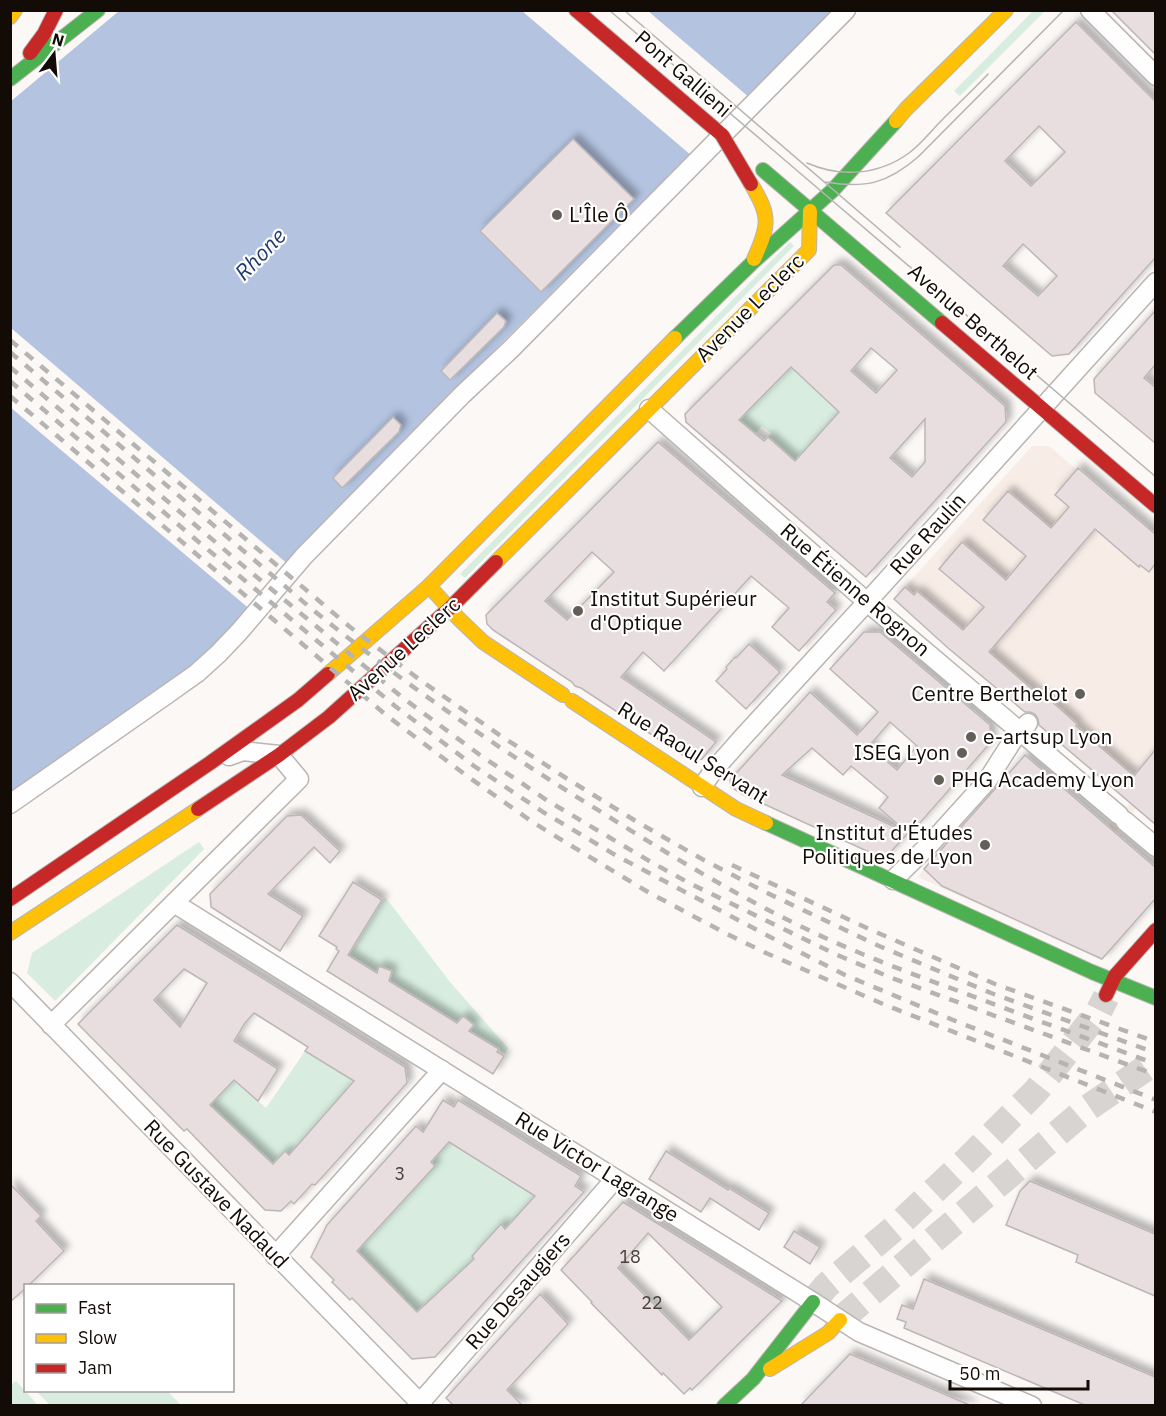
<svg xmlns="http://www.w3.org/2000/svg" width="1166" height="1416" font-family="'IBM Plex Sans',sans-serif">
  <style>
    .education { fill: #f8ece6 }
    .green { fill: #d8ede0 }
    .water { fill: #b3c3e0 }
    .pier { fill: #fbf8f6 }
    .building { fill: #e8dddf; stroke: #bdb6b7; stroke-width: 1.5; fill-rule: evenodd; filter: url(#shadow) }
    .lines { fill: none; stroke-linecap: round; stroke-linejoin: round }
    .secondary-tunnel { stroke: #d8d4d2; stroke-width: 27; stroke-dasharray: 27 14; stroke-linecap: butt }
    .street-casing { stroke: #bbb5b1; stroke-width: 21 }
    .fast-casing { stroke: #bbb5b1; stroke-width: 16 }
    .slow-casing { stroke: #bbb5b1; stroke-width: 16 }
    .jam-casing { stroke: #bbb5b1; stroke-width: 16 }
    .street { stroke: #fefefe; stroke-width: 18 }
    .fast { stroke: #4caf50; stroke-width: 14 }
    .slow { stroke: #ffc107; stroke-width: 14 }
    .jam { stroke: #c62828; stroke-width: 14 }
    .tram { stroke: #b5b4b3; stroke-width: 1.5 }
    .rail { stroke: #b5b4b3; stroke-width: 4.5; stroke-dasharray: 10 10; stroke-linecap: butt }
    .jam-bridge-casing { stroke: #bbb5b1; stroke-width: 16; stroke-linecap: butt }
    .jam-bridge { stroke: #c62828; stroke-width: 14 }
    .poi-dot { fill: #645e59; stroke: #fff; stroke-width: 2 }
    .labels { text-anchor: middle; stroke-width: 4.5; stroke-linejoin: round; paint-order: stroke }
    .number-label { font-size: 18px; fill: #48403c }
    .street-label { font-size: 21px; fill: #130b05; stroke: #fff }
    .poi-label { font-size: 21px; fill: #130b05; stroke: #fff; text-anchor: start }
    .water-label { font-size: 22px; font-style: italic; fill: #203c71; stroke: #fff }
  </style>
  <defs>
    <filter id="shadow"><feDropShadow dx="5.5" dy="-5.5" stdDeviation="3" flood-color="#0004"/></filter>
  </defs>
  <rect width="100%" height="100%" fill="#fbf8f6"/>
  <!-- education -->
  <polygon class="education" points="1032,446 1049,446 1076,469 1078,468 1155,534 1155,824 1136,809 1115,832 1155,867 1155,899 1101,960 918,877 932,858 1025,755 1108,826 1130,803 894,599"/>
  <!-- green -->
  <g class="green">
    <polygon points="1033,11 1045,11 960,96 954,91"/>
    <polygon points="790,242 794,246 465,578 460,574"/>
    <polygon points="791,367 840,411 795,461 768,437 771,433 762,426 751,439 734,425"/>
    <polygon points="199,842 204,849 55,1001 27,973 32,953"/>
    <polygon points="386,898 450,982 508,1048 505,1053 469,1031 473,1025 463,1016 457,1023 389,981 392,971 379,967 377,973 348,955 382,900"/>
    <polygon points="305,1051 351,1079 352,1089 289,1155 285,1151 273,1164 210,1105 234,1080 266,1108"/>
    <polygon points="429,1122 444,1132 455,1146 538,1198 527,1211 549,1231 541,1239 516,1217 505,1229 500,1225 472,1256 476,1260 462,1270 417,1312 355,1254 435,1166 431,1162 421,1131"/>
    <polygon points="16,1381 38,1405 11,1405 11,1385"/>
    <polygon points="36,1391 167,1391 181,1405 50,1405"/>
  </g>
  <!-- water -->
  <polygon class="water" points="119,11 833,11 325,520 236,625 184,675 11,796 10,102"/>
  <!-- pier -->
  <g class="pier">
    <polygon points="522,11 648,11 750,98 692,156"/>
    <polygon points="11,328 290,566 252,611 10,407"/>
  </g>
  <!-- building -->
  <g class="building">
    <polygon points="1111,10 1155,10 1155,54"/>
    <path d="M1076,22l79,79v157l-86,96 -17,2 -166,-143zM1039,126l26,26 -34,34 -26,-25zM1023,244l34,32 -19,20 -35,-30z"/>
    <polygon points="573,139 634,199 541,292 480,231"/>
    <path d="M834,265h7l164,141 1,16 -140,155 -180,-155 -1,-8zM871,348l26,22 -21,23 -25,-22zM791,367l48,45 -44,49 -27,-24 -4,4 -25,-21zM925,419v43l-13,15 -22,-19z"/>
    <polygon points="1155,311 1155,365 1144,378 1155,387 1155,443 1095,393 1094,379"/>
    <polygon points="497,313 506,321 504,327 450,380 441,371"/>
    <polygon points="393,417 401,425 399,432 342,488 333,478"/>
    <path d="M658,442l177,151 -8,9 9,8 -37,41 -27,-24 17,-19 -38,-32 -87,95 -21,-19 -22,25 95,65 -14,17 -12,1 -109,-72 -6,-2 -3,-4 -79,-52 -6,-6 -1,-9zM592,552l22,20 -47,48 -22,-19z"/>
    <polygon points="1078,468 1155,534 1155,564 1149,572 1140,565 1139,567 1095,529 989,652 1047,702 1049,699 1077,724 1076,726 1134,776 1155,750 1155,824 1039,725 1038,719 1035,714 1030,712 1025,712 948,648 894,599 905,587 914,595 917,591 963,630 984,607 939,569 962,542 1006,580 1026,556 983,520 1008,491 1051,528 1069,507 1055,495"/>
    <path d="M864,632h16l110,93 1,17 -72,82 -1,-1 -10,10 -29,-25 9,-11 -37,-31 -8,9 -31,-27 -30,27 126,58 -22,24 -4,1 -138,-63 -13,-8 -1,-7 80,-88 47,43 21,-23 -48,-43zM890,722l27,24 -20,24 -28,-24z"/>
    <polygon points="749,644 780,672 746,709 716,681 727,669 726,667 735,657 736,658"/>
    <polygon points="1025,755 1155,867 1155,899 1102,959 942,886 924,869"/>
    <polygon points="301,815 340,851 330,863 314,847 268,894 303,916 280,951 211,907 210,894 287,816"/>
    <polygon points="353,882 382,900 348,955 377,973 379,966 392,971 389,981 457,1023 463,1016 474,1025 469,1031 499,1049 497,1052 504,1056 493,1074 327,971 339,951 336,949 337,947 319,936"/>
    <path d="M177,925l228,142 2,16 -92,102 -3,-1 -18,20 -3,-3 -10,10 -16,-1 -78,-81 -3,2 -106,-107zM184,969l23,14 -27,44 -26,-27zM254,1013l54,34 -3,4 49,30 -65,74 -4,-4 -12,13 -63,-59 24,-25 24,21 20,-32 -44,-28 11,-18z"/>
    <path d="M443,1100l11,7 4,-7 123,76 -6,10 9,6 -149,165 -23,2 -60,-61 -2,2 -18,-18 2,-2 -23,-23 16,-32 89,-99 7,6zM449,1142l86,54 -30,33 -4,-5 -29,32 2,3 -57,53 -60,-61 78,-85 -4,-4z"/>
    <polygon points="666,1151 728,1190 729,1188 769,1213 759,1230 710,1198 701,1212 649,1179"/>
    <polygon points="1030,1181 1155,1234 1155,1296 1076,1262 1078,1255 1006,1225 1020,1191"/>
    <polygon points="10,1184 41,1216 36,1221 64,1251 28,1286 26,1286 26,1288 10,1302"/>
    <path d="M623,1202l159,99 -90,89 -2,-2 -6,6 -21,-21 -1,2 -71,-72 1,-1 -31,-32zM648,1233l74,74 -33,33 -71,-72z"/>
    <polygon points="794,1231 820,1247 810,1264 784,1247"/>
    <polygon points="924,1279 1155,1377 1155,1406 1087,1406 904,1328 906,1322 897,1319 902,1305 913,1309"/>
    <polygon points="540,1294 568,1324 507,1390 523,1406 454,1406 446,1398"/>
    <polygon points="850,1354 895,1373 972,1406 800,1406"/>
  </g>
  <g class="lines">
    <!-- secondary-tunnel -->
    <g class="secondary-tunnel">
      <polyline points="813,1302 826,1286 897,1226 968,1159 1036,1091 1099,1011 1106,997"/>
      <polyline points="840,1320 1085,1110 1156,1061"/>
    </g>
    <defs>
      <g id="street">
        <polyline points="1090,10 1156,76"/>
        <polyline points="649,409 867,602 1119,815"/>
        <polyline points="702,787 713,771 743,737 867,602 1156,282"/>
        <polyline points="10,804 166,695 197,673 218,654 239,632 304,556 463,394 511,349 846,10"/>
        <polyline points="1125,821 1156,847"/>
        <polyline points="893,880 932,842 987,781 1013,740 1028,723"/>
        <polyline points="174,903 813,1302 859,1332 1032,1406"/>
        <polyline points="10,982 423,1406"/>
        <polyline points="51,1025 299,779 279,755 243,751 229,756"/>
        <polyline points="275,1256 442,1070"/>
        <polyline points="420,1403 615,1179"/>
      </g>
      <g id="fast">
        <polyline points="10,79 98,10"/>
        <polyline points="763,170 942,323"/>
        <polyline points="675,338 753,262 833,190 896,121"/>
        <polyline points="766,823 1092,972 1156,998"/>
        <polyline points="724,1406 753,1379 813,1302"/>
      </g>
      <g id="slow">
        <polyline points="10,17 15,10"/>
        <polyline points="896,121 906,109 1006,10"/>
        <path d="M751,184c20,32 18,42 3,75"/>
        <polyline points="496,562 809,250 810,211"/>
        <polyline points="429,586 458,618 483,642 563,695"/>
        <polyline points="328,674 429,586 675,338"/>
        <polyline points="572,701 736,809 766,823"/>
        <polyline points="10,933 198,809"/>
        <polyline points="770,1369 828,1333 840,1320"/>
      </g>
      <g id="jam">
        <polyline points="576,10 722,135"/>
        <polyline points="30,53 44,34 56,10"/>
        <polyline points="942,323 1156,506"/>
        <polyline points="198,809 279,755 329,717 450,608 496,562"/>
        <polyline points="10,899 210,763 298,700 328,674"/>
        <polyline points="1106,995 1115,976 1156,930"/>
      </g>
    </defs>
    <!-- street casing -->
    <use href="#street" class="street-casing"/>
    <!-- fast casing -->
    <use href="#fast" class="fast-casing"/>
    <!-- slow casing -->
    <use href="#slow" class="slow-casing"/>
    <!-- jam casing -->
    <use href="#jam" class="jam-casing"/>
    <!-- street -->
    <use href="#street" class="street"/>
    <!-- fast -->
    <use href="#fast" class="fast"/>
    <!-- slow -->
    <use href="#slow" class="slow"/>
    <!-- jam -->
    <use href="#jam" class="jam"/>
    <!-- tram -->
    <g class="tram">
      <polyline points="609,10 1156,477"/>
      <polyline points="624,10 900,247"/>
      <path d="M807,163c34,15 72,12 102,-10 12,-9 22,-22 33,-33 15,-15 31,-30 46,-46"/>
      <path d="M826,182c39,7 62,1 92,-25l146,-147"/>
    </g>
    <!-- rail -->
    <g class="rail">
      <polyline points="10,340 350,627 420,680 501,736 566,778 639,823 702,859 765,892 879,946 991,993 1156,1053"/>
      <path d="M10,352l303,258c94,76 190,142 293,205 59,37 118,73 180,104 55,28 112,50 170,71 66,25 133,49 200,74"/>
      <polyline points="10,367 247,569 403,698 480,755 548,801 651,862 689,883 835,954 892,978 1156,1075"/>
      <polyline points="10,381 194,538 395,706 474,766 543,812 617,856 776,940 845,975 953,1020 1156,1100"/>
      <polyline points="10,396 386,715 467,776 534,823 570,845 648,892 725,933 766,953 883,1004 1156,1112"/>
      <polyline points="732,865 869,929 995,984 1156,1042"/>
    </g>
    <defs>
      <polyline id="jam-bridge" points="722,135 751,184"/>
    </defs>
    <!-- jam-bridge casing -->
    <use href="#jam-bridge" class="jam-bridge-casing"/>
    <!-- jam-bridge -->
    <use href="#jam-bridge" class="jam-bridge"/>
  </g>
  <!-- markers -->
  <g class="poi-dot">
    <circle cx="557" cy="215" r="6"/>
    <circle cx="578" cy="611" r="6"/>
    <circle cx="1080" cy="694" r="6"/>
    <circle cx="971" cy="737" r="6"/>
    <circle cx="962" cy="753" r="6"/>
    <circle cx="939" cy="780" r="6"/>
    <circle cx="985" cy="845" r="6"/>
  </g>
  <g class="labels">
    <!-- number labels -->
    <g class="number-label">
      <text x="400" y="1180">3</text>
      <text x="630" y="1263">18</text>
      <text x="652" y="1309">22</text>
    </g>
    <!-- street labels -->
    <g class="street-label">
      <text transform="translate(683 74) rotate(41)" y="7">Pont Gallieni</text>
      <text transform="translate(750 308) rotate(-45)" y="7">Avenue Leclerc</text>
      <text transform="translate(973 322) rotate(41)" y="7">Avenue Berthelot</text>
      <text transform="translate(928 534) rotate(-48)" y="7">Rue Raulin</text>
      <text transform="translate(855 590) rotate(41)" y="7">Rue Étienne Rognon</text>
      <text transform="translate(404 649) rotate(-42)" y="7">Avenue Leclerc</text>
      <text transform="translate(693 753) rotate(32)" y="7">Rue Raoul Servant</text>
      <text transform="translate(597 1167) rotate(32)" y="7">Rue Victor Lagrange</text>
      <text transform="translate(216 1194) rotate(46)" y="7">Rue Gustave Nadaud</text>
      <text transform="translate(518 1291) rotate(-49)" y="7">Rue Desaugiers</text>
    </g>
    <!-- poi labels -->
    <g class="poi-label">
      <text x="569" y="222">L'Île Ô</text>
      <text x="590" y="606">Institut Supérieur<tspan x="590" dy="24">d'Optique</tspan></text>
      <text x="1068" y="701" text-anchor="end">Centre Berthelot</text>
      <text x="983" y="744">e-artsup Lyon</text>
      <text x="950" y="760" text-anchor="end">ISEG Lyon</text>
      <text x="951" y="787">PHG Academy Lyon</text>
      <text x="973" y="840" text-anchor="end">Institut d'Études<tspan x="973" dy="24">Politiques de Lyon</tspan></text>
    </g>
    <!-- water labels -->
    <g class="water-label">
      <text transform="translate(260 254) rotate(-46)" y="8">Rhone</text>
    </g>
  </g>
  <!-- border -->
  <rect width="1166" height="1416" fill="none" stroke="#130b05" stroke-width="24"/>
  <!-- legend -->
  <rect x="24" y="1284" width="210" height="108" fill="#ffffff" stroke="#a19d9b" stroke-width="1.5"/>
  <rect x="36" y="1304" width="30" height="9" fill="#4caf50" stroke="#a19d9b" stroke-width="1.5"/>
  <text x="78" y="1314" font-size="18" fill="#130b05">Fast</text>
  <rect x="36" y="1334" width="30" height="9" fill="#ffc107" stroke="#a19d9b" stroke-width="1.5"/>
  <text x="78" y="1344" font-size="18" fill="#130b05">Slow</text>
  <rect x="36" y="1364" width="30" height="9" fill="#c62828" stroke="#a19d9b" stroke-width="1.5"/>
  <text x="78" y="1374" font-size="18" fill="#130b05">Jam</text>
  <!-- north arrow -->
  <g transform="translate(54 54) rotate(16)" stroke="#ffffff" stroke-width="4.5" paint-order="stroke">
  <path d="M0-4.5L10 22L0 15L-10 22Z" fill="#130b05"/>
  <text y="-9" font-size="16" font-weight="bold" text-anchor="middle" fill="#130b05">N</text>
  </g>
  <!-- scale -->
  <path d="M950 1380v9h138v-9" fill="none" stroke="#130b05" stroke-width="3"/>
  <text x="959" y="1380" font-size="18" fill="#130b05" stroke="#ffffff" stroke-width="4.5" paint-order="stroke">50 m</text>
</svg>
